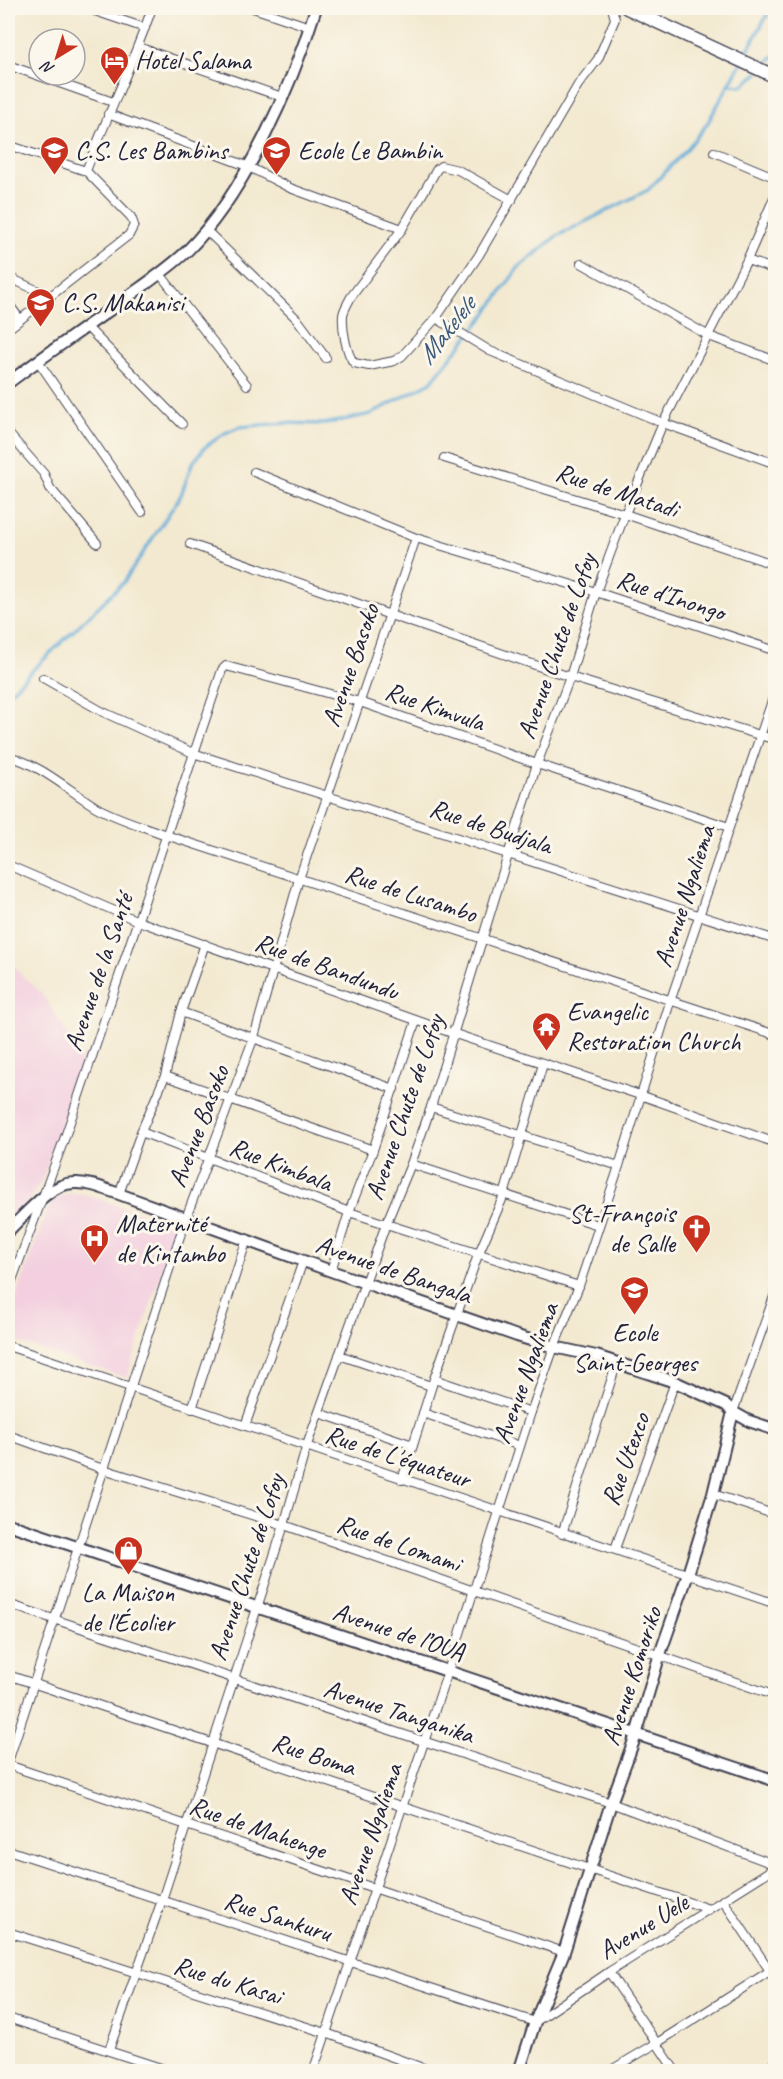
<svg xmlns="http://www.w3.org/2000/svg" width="783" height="2079" font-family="Caveat,sans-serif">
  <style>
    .built { fill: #f3cfdf }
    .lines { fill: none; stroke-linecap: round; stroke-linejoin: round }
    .stream { stroke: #62adda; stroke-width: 3 }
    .street-casing { stroke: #414051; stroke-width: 10 }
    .secondary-casing { stroke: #414051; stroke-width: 14 }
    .primary-casing { stroke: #414051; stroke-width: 15 }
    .street { stroke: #fff; stroke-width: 8 }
    .secondary { stroke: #fff; stroke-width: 10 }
    .primary { stroke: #fff; stroke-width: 12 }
    .labels { text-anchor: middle; stroke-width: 6; stroke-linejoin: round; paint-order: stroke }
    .poi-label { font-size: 26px; fill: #22223b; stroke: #fbf7ec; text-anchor: start }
    .street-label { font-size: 26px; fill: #22223b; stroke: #fbf7ec }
    .water-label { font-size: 27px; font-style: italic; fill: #3c5a7b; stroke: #fbf7ec }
  </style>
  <rect width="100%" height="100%" fill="#fbf7ec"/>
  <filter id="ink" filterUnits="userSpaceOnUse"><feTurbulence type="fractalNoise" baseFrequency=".0167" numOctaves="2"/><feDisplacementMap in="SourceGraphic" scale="12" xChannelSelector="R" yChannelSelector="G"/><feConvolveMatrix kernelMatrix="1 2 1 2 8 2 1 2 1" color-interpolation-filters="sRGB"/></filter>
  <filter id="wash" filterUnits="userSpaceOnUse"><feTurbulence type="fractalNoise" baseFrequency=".008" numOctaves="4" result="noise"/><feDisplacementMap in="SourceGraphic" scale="24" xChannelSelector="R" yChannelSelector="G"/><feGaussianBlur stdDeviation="1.35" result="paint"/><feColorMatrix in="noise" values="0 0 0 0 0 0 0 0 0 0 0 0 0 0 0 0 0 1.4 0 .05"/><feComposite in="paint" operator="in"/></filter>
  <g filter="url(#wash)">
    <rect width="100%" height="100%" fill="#f3e9d0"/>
    <!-- built -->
    <g class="built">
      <polygon points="8,957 22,976 40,991 82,1057 43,1179 21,1212 8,1222"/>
      <polygon points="69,1193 87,1195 176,1226 127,1378 8,1339 8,1322 45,1214 54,1200"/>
    </g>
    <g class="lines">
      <!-- stream -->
      <g class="stream">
        <polyline points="744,57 771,8"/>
        <polyline points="762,68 776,54"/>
        <polyline points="729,85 742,86 758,73"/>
        <polyline points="8,694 124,582 181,495 192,464 205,447 225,433 239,427 285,423 324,424 371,414 431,382 486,314 518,268 557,236 648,190 687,149 707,124 741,63"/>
      </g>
    </g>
  </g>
  <g filter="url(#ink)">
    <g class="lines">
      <defs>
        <g id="street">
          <polyline points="86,8 145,28"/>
          <polyline points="253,8 310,27"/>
          <polyline points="138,47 282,97"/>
          <polyline points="8,65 113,102"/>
          <polyline points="108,114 247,166 290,188 402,229"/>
          <polyline points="8,145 86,171 131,217 134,225 129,235 8,329"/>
          <polyline points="714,152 776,178"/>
          <path d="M86,171c21,-55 47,-108 66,-163"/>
          <path d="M512,200l-54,-30 -17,-4 -4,3 -35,60 -51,68c-3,6 -7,12 -8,18 -1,13 3,38 11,48l15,3 25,-5 8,-5 34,-38 43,-63 99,-170 20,-26 17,-40 -3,-11"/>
          <polyline points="206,230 297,319 326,358"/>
          <polyline points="747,260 776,270"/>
          <polyline points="581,263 709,336 776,361"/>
          <polyline points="160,274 247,385"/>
          <polyline points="8,277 49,296"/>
          <polyline points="8,303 19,318"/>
          <polyline points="436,318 490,351 663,423 776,464"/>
          <polyline points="87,327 182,424"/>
          <polyline points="38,361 142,512"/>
          <polyline points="8,433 44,474 50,488 97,543"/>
          <polyline points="444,458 625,514 776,565"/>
          <polyline points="254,472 416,538 596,592 776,651"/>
          <polyline points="190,544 390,615 570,677 776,740"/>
          <polyline points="43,678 103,712 193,753 776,940"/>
          <path d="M8,756c33,9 59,33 88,51 21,12 47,19 70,28l610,200"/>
          <polyline points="8,865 138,921 452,1033 640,1095 776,1143"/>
          <polyline points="181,1012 394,1089"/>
          <polyline points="165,1076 373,1150"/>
          <polyline points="431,1107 619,1166"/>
          <polyline points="141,1132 349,1212 579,1286"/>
          <polyline points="411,1164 598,1225"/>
          <polyline points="119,1194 141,1132 165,1076 181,1012 205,944"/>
          <polyline points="331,1271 349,1212 373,1150 416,1021"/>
          <polyline points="8,1291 65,1137 222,670 226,666 360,702 537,764 729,827"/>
          <polyline points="8,1346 776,1604"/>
          <polyline points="339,1355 431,1386"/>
          <polyline points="434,1379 531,1412"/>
          <polyline points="192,1409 247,1239"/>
          <polyline points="733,1412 776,1291"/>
          <polyline points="319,1413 413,1445"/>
          <polyline points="423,1413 520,1446"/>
          <polyline points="245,1426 303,1261"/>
          <polyline points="8,1435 103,1469 284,1525 776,1696"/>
          <polyline points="402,1480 434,1379 478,1255 504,1195 543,1064"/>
          <polyline points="713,1494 776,1515"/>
          <polyline points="562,1534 617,1362"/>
          <polyline points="615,1549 675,1382"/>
          <polyline points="8,1604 611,1803 776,1865"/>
          <polyline points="8,1675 709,1909"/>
          <polyline points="8,1762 186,1218 254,1037 299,879 416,538"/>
          <polyline points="8,1765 564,1952"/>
          <polyline points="8,1850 535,2022 609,1972 776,1867"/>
          <polyline points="723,1900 776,1980"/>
          <polyline points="8,1932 326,2033 434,2072"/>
          <polyline points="609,1972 676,2072"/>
          <polyline points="8,2018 173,2072"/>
          <polyline points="109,2050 162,1900 284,1525 306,1448 386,1224 411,1164 431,1107 508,855 537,764 570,677 596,592 625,514 663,423 747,260 776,193"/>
          <polyline points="313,2072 448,1671 531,1412 554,1347 579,1286 619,1166 671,999 776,689"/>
          <polyline points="608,2072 657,2043 776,1967"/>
          <polyline points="760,2072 776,2062"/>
        </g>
        <g id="secondary">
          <path d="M8,383c37,-28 76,-54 114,-82 22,-16 45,-31 65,-50 58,-57 105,-166 129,-243"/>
          <path d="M8,1231c16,-15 42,-48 66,-48 15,-1 31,6 45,11l212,77 186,65 37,11 42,9 79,26 51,23 7,7 16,9 27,9"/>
          <polyline points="8,1524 776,1781"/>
          <polyline points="519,2072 535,2022 564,1952 611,1803 636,1735 659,1657 688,1574 713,1494 733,1412"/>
        </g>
        <polyline id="primary" points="627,8 776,77"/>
      </defs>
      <!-- street casing -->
      <use href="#street" class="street-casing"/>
      <!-- secondary casing -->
      <use href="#secondary" class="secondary-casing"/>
      <!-- primary casing -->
      <use href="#primary" class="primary-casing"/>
      <!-- street -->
      <use href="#street" class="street"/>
      <!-- secondary -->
      <use href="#secondary" class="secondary"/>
      <!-- primary -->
      <use href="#primary" class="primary"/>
    </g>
  </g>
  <!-- icons -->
  <defs>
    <symbol id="hotel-pin" viewBox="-11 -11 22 30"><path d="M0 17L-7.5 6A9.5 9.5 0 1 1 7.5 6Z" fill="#c8321e" stroke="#fbf7ec"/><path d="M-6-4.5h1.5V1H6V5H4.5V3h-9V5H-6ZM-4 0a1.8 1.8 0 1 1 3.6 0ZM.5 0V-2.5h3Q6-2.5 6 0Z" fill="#fff"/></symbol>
    <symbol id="school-pin" viewBox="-11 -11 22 30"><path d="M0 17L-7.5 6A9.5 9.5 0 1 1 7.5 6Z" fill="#c8321e" stroke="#fbf7ec"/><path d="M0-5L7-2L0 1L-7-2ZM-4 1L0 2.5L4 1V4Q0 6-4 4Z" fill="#fff"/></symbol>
    <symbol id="temple-pin" viewBox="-11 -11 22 30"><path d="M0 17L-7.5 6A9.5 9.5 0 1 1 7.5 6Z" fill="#c8321e" stroke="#fbf7ec"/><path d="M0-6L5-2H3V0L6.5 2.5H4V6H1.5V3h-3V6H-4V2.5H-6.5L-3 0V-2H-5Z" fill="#fff"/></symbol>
    <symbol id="church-pin" viewBox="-11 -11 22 30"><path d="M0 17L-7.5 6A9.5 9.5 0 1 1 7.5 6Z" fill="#c8321e" stroke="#fbf7ec"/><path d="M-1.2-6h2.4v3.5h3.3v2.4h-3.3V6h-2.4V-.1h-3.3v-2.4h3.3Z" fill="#fff"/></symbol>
    <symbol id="hospital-pin" viewBox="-11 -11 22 30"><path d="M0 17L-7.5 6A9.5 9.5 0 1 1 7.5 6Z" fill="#c8321e" stroke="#fbf7ec"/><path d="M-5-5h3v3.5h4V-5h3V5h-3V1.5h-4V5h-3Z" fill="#fff"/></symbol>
    <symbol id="shop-pin" viewBox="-11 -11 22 30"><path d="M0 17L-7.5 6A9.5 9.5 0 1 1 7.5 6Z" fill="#c8321e" stroke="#fbf7ec"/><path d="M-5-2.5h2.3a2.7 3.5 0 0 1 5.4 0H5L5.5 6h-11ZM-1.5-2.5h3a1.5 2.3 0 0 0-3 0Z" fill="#fff"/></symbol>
  </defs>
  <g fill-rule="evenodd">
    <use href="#hotel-pin" x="98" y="44" width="33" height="45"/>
    <use href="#school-pin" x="38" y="134" width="33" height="45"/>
    <use href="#school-pin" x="260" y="134" width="33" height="45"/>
    <use href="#school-pin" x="24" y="286" width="33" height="45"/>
    <use href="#temple-pin" x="530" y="1010" width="33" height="45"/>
    <use href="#church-pin" x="680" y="1212" width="33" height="45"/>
    <use href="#hospital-pin" x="78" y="1222" width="33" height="45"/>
    <use href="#school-pin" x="618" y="1274" width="33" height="45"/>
    <use href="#shop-pin" x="112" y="1534" width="33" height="45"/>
  </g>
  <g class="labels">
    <!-- poi labels -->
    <g class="poi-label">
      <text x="135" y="69">Hotel Salama</text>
      <text x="75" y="159">C.S. Les Bambins</text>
      <text x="298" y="159">Ecole Le Bambin</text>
      <text x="62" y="311">C.S. Makanisi</text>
      <text x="567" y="1020">Evangelic<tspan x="567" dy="30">Restoration Church</tspan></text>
      <text x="675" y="1222" text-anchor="end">St-François<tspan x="675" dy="30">de Salle</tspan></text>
      <text x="116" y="1232">Maternité<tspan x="116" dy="30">de Kintambo</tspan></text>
      <text x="635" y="1341" text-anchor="middle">Ecole<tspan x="635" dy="30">Saint-Georges</tspan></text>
      <text x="128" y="1601" text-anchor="middle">La Maison<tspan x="128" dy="30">de l'Écolier</tspan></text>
    </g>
    <!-- street labels -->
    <g class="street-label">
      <text transform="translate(617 490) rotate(18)" y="9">Rue de Matadi</text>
      <text transform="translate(671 595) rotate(18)" y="9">Rue d'Inongo</text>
      <text transform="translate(556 646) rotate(-71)" y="9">Avenue Chute de Lofoy</text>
      <text transform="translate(350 665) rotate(-71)" y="9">Avenue Basoko</text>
      <text transform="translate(435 706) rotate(19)" y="9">Rue Kimvula</text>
      <text transform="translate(491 826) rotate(18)" y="9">Rue de Budjala</text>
      <text transform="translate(411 893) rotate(18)" y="9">Rue de Lusambo</text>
      <text transform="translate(684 896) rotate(-72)" y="9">Avenue Ngaliema</text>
      <text transform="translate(327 966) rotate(20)" y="9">Rue de Bandundu</text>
      <text transform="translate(98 972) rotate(-71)" y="9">Avenue de la Santé</text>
      <text transform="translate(404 1107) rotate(-71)" y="9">Avenue Chute de Lofoy</text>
      <text transform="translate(198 1126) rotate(-69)" y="9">Avenue Basoko</text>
      <text transform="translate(281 1164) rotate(21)" y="9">Rue Kimbala</text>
      <text transform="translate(394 1269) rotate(19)" y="9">Avenue de Bangala</text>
      <text transform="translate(525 1373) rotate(-70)" y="9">Avenue Ngaliema</text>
      <text transform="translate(398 1456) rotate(18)" y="9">Rue de L'équateur</text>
      <text transform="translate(625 1459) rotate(-70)" y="9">Rue Utexco</text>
      <text transform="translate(399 1543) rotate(19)" y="9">Rue de Lomami</text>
      <text transform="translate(246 1567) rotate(-72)" y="9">Avenue Chute de Lofoy</text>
      <text transform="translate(399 1631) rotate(18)" y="9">Avenue de l’OUA</text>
      <text transform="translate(631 1676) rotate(-72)" y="9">Avenue Komoriko</text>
      <text transform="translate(399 1711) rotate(18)" y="9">Avenue Tanganika</text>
      <text transform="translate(314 1754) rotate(18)" y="9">Rue Boma</text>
      <text transform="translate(258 1827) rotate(19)" y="9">Rue de Mahenge</text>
      <text transform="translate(370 1834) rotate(-71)" y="9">Avenue Ngaliema</text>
      <text transform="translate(278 1916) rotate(18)" y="9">Rue Sankuru</text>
      <text transform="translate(643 1926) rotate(-32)" y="9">Avenue Uele</text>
      <text transform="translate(228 1980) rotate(17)" y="9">Rue du Kasai</text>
    </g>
    <!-- water labels -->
    <g class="water-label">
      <text transform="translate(446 330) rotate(-52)" y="9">Makelele</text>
    </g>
  </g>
  <!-- margin -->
  <rect width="783" height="2079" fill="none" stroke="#fbf7ec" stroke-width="30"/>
  <!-- north arrow -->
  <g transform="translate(57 57) rotate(218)"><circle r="28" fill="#fbf7ec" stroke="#a4a2a5" stroke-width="1.5"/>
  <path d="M0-4.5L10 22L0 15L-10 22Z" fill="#c8321e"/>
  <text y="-9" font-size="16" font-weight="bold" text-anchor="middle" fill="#22223b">N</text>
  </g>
</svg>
